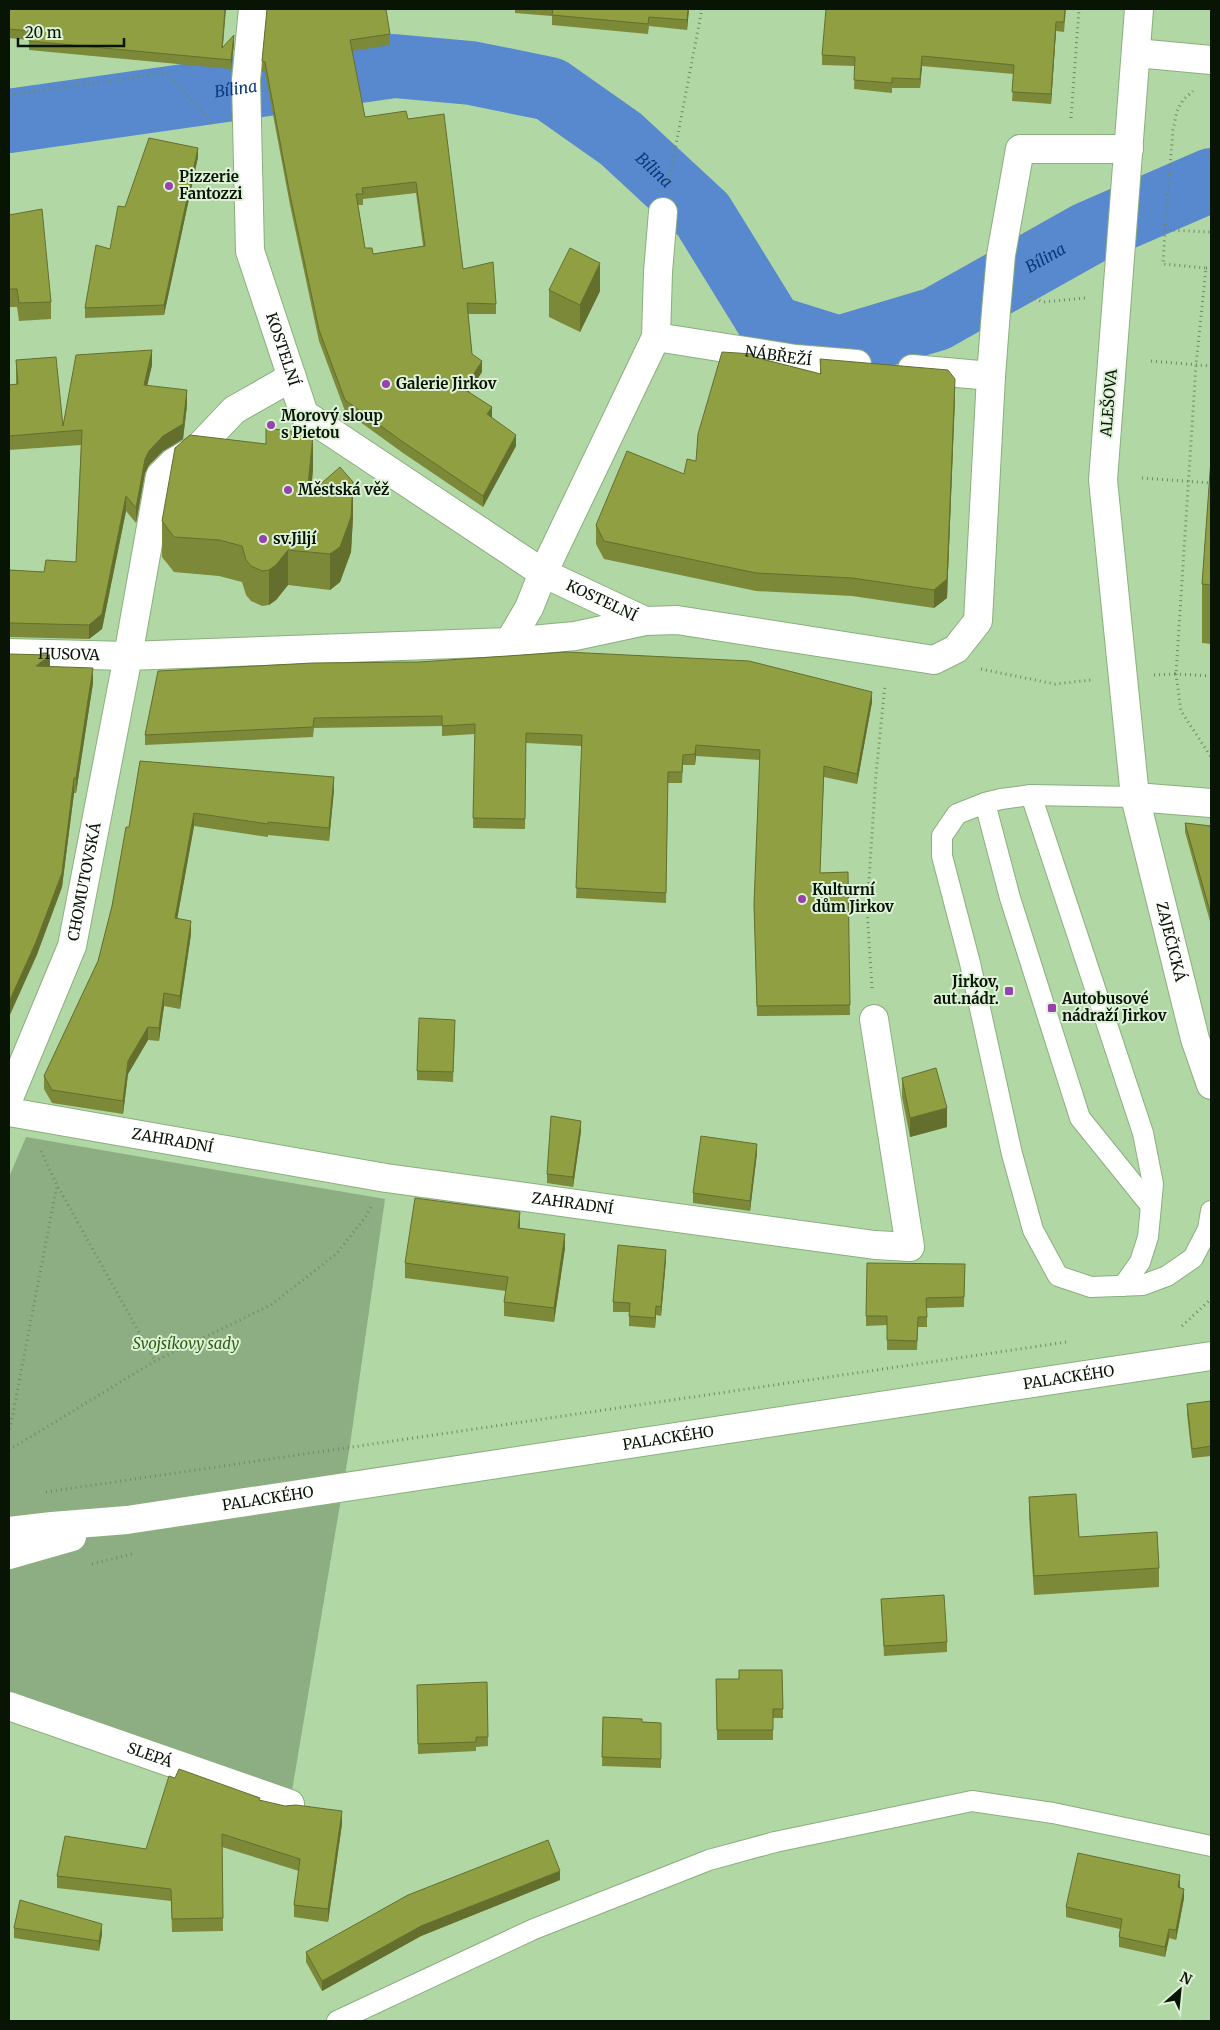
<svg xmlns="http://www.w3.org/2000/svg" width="1220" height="2030" font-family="Merriweather,serif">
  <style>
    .green { fill: #8dae82 }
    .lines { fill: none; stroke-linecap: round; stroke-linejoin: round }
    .river { stroke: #5888ce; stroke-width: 64 }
    .service-casing { stroke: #8aaf7d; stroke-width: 22 }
    .pedestrian-casing { stroke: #8aaf7d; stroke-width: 30 }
    .minor-casing { stroke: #8aaf7d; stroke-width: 30 }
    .tertiary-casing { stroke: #8aaf7d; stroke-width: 30 }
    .path { stroke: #6e8a64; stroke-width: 3; stroke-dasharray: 1 4; stroke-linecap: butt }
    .service { stroke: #fff; stroke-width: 20 }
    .pedestrian { stroke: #fff; stroke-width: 28 }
    .minor { stroke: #fff; stroke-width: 28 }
    .tertiary { stroke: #fff; stroke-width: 28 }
    .wall { fill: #7b8939; fill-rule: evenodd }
    .shaded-wall { fill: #646f2e }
    .building { fill: #8f9f42; stroke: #646f2e; fill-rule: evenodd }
    .poi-dot { fill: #9642af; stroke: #def2d8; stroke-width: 2 }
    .labels { text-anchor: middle; stroke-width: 4; stroke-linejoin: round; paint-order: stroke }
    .poi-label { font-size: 15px; font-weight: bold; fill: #081504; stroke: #def2d8; text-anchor: start }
    .street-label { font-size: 15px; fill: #081504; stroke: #def2d8 }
    .park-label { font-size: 15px; font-style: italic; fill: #2b5f13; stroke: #def2d8 }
    .water-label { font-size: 16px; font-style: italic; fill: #0a3a79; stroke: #def2d8 }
  </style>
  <rect width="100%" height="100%" fill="#b1d8a4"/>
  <!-- green -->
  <polygon class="green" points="26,1137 385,1199 350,1445 292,1791 9,1693 9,1177"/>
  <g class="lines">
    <!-- river -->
    <path class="river" id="s1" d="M9,121l385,-55 77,7 79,16 71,50 82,76 69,112 67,21 97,-29 153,-86 122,-53"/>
    <defs>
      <g id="service">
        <polyline points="1031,795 1143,1133 1153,1184 1148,1237 1140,1262 1123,1286"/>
        <polyline points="1135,797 1031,795 1001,799 985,803 957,814 942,836 942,856 970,963 1012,1154 1033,1230 1058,1276 1091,1287 1143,1285 1167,1276 1193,1258 1208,1229 1211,1211"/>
        <polyline points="985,803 1010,898 1080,1118 1151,1206"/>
        <polyline points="337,2021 534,1929 709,1860 775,1842 972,1801 1053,1813 1211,1846"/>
      </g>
      <polyline id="pedestrian" points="128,656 160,476 174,462 198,448 234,410 292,377"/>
      <g id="minor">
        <path id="s2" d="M253,9l-7,71 4,171 54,163 239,159 102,48"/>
        <polyline points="1136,53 1211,60"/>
        <path id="s3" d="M663,212l-5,60 -2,65 140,22 61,5"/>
        <polyline points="912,369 991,376"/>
        <polyline points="509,642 529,608 543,573 656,337"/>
        <path id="s4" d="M9,653l119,3 381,-14 66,-6 70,-15 32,-1 257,40 22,-11 22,-28 13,-245 5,-65 5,-56 19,-106h109"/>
        <polyline points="1135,797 1211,803"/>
        <path id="s5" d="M9,1098l63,-152 56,-290"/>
        <path id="s6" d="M9,1112l377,66 489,67 35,2 -36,-228"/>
        <path id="s7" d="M9,1706l281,98"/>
      </g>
      <g id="tertiary">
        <path id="s8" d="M1139,9l-36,471 32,317 60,242 16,46"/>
        <path id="s9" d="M9,1531l43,-5 75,-6 1084,-164"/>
        <polyline points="9,1555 72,1537"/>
      </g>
    </defs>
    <!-- service casing -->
    <use href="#service" class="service-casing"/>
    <!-- pedestrian casing -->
    <use href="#pedestrian" class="pedestrian-casing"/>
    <!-- minor casing -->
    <use href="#minor" class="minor-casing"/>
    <!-- tertiary casing -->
    <use href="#tertiary" class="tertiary-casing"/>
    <!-- path -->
    <g class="path">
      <polyline points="9,95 167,73 213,124"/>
      <polyline points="1071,118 1079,9"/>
      <polyline points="669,181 702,9"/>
      <polyline points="1165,230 1173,130 1177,111 1183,100 1193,91"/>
      <polyline points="1206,268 1211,268"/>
      <polyline points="1030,297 1043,302 1085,298"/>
      <polyline points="1151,361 1211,366"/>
      <polyline points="1142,478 1211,483"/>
      <polyline points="981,669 1055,684 1091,680"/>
      <polyline points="1154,675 1176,674 1196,365 1206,268 1163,264 1165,230 1211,232"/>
      <polyline points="1211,676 1176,674 1181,711 1211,757"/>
      <polyline points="872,988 867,909 876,774 885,685"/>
      <polyline points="41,1151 57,1185 155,1361"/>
      <polyline points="1182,1326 1211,1299"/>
      <polyline points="9,1434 57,1185"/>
      <polyline points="9,1450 155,1361 271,1305 336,1254 365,1218 371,1207"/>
      <polyline points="46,1492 1067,1342"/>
      <polyline points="92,1564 132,1554"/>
    </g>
    <!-- service -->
    <use href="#service" class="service"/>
    <!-- pedestrian -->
    <use href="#pedestrian" class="pedestrian"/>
    <!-- minor -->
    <use href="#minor" class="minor"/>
    <!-- tertiary -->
    <use href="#tertiary" class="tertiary"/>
  </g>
  <!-- wall -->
  <g class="wall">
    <polygon points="9,9 223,47 234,44 231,69 29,50 29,40 9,38"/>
    <path d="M267,9l123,25v11l-38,6 13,66 43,2 55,150 33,35v10h-28l4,40 10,18 -13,20 47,54 -33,61 -80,-54 -58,-42 -26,-70 -29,-136 -25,-133h-3v-11zM416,193l7,53 -50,8 -8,-6 -7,-43h5v-6z"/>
    <polygon points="515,9 689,9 687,30 649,26 648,34 552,25 552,16 515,13"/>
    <polygon points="1066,9 1064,32 1056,31 1051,104 1012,101 1014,74 922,66 920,88 892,88 892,93 854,89 855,66 822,65 822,55"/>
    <polygon points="198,157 164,315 85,318 85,308 110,249 125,207"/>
    <polygon points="9,215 51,302 51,319 19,321 17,307 9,307"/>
    <polygon points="549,290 600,291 580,332 549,317"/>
    <polygon points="754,357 820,374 820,359 955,397 947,598 934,608 852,596 756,591 604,559 596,544 596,525 684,474 696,461"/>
    <polygon points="16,360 63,426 152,365 147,385 187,405 183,439 163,451 149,465 145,473 136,523 126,511 102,629 89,639 9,637 9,570 44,572 76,562 81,445 9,450 9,385 16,384"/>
    <polygon points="1211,459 1211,644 1202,643 1202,584"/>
    <polygon points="313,469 311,493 353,517 351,552 340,582 330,590 288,585 276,600 269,605 262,606 251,601 246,595 242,582 219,576 174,572 162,557 162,521"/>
    <polygon points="50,666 93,683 76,793 74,793 62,887 36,957"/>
    <polygon points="158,671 872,702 857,784 824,777 820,873 848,872 850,1015 757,1016 754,904 760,760 696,756 695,765 683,765 682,783 668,783 666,903 576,898 582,746 526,743 525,829 473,828 475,734 442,736 442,726 314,728 313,737 145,745 145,735"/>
    <polygon points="140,761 334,790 329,841 268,835 268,837 194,826 177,919 191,934 180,1009 164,1006 159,1041 148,1040 128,1074 123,1114 52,1103 44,1089 44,1076 98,961 112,906 129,827"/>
    <polygon points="1185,823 1211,826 1211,925 1185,832"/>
    <polygon points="455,1029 453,1082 417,1080 417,1071"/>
    <polygon points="902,1078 947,1127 910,1137 902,1097"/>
    <polygon points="581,1131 573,1187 547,1183 547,1174"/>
    <polygon points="757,1153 750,1211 693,1203 693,1193"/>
    <polygon points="520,1228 565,1248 554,1322 504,1316 504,1302 506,1291 405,1278 405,1263"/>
    <polygon points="666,1260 661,1316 656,1315 655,1328 629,1326 629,1312 613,1312 613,1302"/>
    <polygon points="965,1264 964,1307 927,1308 927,1327 918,1327 917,1350 887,1350 887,1325 866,1326 866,1316"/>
    <polygon points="1211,1401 1211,1456 1192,1458 1187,1414 1187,1404"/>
    <polygon points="1029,1497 1079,1537 1159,1568 1159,1587 1034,1595 1029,1516"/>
    <polygon points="881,1599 947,1642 947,1652 884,1656"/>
    <polygon points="782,1670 783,1718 773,1718 773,1740 717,1740 716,1679 739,1679"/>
    <polygon points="487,1682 488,1746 476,1747 476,1751 418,1754 417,1685"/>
    <polygon points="603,1717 642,1722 661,1723 661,1768 602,1766"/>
    <polygon points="175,1778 260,1800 342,1824 328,1922 294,1917 294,1905 299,1871 222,1847 223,1931 172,1932 171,1901 57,1888 57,1876 146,1849"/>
    <polygon points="560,1880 421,1936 322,1991 306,1962 306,1952"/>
    <polygon points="1180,1884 1180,1888 1184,1898 1176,1940 1169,1938 1165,1957 1119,1947 1119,1937 1120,1929 1066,1917 1066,1907"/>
    <polygon points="14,1928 102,1934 99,1951 14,1938"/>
  </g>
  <!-- shaded-wall -->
  <g class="shaded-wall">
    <polygon points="225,9 226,9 222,57 222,48"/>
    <polygon points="688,9 689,9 687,30 687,20"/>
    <polygon points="1056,22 1056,31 1051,104 1051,94"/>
    <polygon points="234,35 234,44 231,69 231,60"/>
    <polygon points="922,56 922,66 920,88 920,79"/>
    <polygon points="198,148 198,157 164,315 164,305"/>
    <polygon points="600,263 600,291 580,332 580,305"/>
    <polygon points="152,350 152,365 144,400 144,385"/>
    <polygon points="482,361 482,372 464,399 464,389"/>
    <polygon points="955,379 955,397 947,598 934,608 934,590"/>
    <polygon points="187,390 187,405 183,439 163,451 149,465 145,473 136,523 136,508 145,459 149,451"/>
    <polygon points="492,407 492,418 487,414"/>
    <polygon points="313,434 313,469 307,532 307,496"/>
    <polygon points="516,435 516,446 483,507 483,496"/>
    <polygon points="353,482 353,517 351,552 340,582 330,590 330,554"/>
    <polygon points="126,496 126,511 102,629 89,639 89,625"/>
    <polygon points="288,550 288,585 276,600 269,605 269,570"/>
    <polygon points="50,655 50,670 36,666"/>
    <polygon points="93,668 93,683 76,793 76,778"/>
    <polygon points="872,692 872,702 857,784 857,774"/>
    <polygon points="696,745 696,756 695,765 695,754"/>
    <polygon points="334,777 334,790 329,841 329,828"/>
    <polygon points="74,778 74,793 62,887 36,957 9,1017 9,1002"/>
    <polygon points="194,813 194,826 175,931 175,918"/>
    <polygon points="191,921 191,934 180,1009 180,996"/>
    <polygon points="164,993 164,1006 159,1041 159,1028"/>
    <polygon points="148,1027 148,1040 128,1074 123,1114 123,1101 128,1061"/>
    <polygon points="947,1108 947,1127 910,1137 910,1118"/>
    <polygon points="581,1121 581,1131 573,1187 573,1177"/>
    <polygon points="757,1144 757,1153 750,1211 750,1201"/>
    <polygon points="520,1212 520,1226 518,1242 518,1228"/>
    <polygon points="565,1234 565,1248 554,1322 554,1308"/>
    <polygon points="666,1250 666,1260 661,1316 661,1307"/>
    <polygon points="656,1306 656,1315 655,1328 655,1318"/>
    <polygon points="342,1811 342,1824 328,1922 328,1909"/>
    <polygon points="560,1871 560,1880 421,1936 322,1991 322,1981 421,1926"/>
    <polygon points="1180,1875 1180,1884 1178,1897 1178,1887"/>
    <polygon points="1184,1889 1184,1898 1176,1940 1176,1930"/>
    <polygon points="102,1924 102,1934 99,1951 99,1941"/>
    <polygon points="1169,1929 1169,1938 1165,1957 1165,1947"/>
  </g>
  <!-- building -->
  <g class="building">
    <polygon points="9,9 225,9 222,48 234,35 231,60 29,41 30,31 9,29"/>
    <path d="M267,9h119l4,25 -40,6 15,77 41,-6 2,8 36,-5 19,155 30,-7 3,42 -29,-1 5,51 10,7 -18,28 28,18 -5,7 29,21 -33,61 -80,-54 -58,-42 -26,-70 -29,-135 -25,-133 -3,-1zM416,182l9,64 -52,8 -1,-6h-7l-9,-54h7l-1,-6z"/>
    <polygon points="553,9 688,9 687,20 649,17 648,24 552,15"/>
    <polygon points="826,9 1065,9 1064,22 1056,22 1051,94 1012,92 1014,65 922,56 920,79 892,78 892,83 854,80 855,57 822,55"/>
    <polygon points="149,138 198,148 164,305 85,308 96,245 110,249 118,206 125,207"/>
    <polygon points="42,209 51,302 19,303 17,289 9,289 9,215"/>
    <polygon points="570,248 600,263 580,305 549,290"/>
    <polygon points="152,350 144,385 187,390 183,424 163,436 149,451 145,459 136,508 126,496 102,614 89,625 9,623 9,570 44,572 46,560 76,562 82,430 9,436 9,385 18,384 16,360 56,357 63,426 76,355"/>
    <polygon points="722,352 753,354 754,357 821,374 820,359 948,370 955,379 947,579 934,590 852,578 756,573 604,541 596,525 627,451 684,474 687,459 696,461 698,434"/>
    <polygon points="266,428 313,434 307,496 340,467 353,482 351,517 340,547 330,554 288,550 276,565 269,570 262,571 251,566 246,560 242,546 219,540 174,537 162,521 175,448 190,435 266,444"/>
    <polygon points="1211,459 1211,585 1202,584"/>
    <polygon points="566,652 749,661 872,692 857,774 824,766 820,873 848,872 850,1005 757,1006 754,904 760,750 696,745 695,754 683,755 682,772 668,772 666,893 576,888 582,735 526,733 525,819 473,818 475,724 442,726 442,716 314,718 313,727 145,735 158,671 313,663 419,662"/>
    <polygon points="9,654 50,655 36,666 93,668 76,778 74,778 62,873 36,942 9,1002"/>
    <polygon points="140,761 334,777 329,828 268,822 268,824 194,813 175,918 191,921 180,996 164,993 159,1028 148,1027 128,1061 123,1101 52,1090 44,1076 98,961 112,906 126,827 129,827"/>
    <polygon points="1185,823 1211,826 1211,915"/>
    <polygon points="419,1018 455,1020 453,1072 417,1071"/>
    <polygon points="936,1068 947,1108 910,1118 902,1078"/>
    <polygon points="551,1116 581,1121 573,1177 547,1174"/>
    <polygon points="701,1136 757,1144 750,1201 693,1193"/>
    <polygon points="415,1198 520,1212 518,1228 565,1234 554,1308 504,1302 508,1277 405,1263"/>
    <polygon points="618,1245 666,1250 661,1307 656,1306 655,1318 629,1316 630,1303 613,1302"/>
    <polygon points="867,1263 965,1264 964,1297 926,1298 927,1317 918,1317 917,1341 887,1340 887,1316 866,1316"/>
    <polygon points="1211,1401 1211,1446 1192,1449 1187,1404"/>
    <polygon points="1076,1494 1079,1537 1157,1532 1159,1568 1034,1576 1029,1497"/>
    <polygon points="944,1595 947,1642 884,1646 881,1599"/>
    <polygon points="739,1670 782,1670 783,1709 773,1709 773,1730 717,1730 716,1679 739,1679"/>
    <polygon points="487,1682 488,1737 476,1737 476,1742 418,1744 417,1685"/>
    <polygon points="603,1717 642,1719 642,1722 661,1723 661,1759 602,1757"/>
    <polygon points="179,1769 260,1798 259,1800 285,1806 296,1805 342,1811 328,1909 294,1905 300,1859 222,1834 223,1918 172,1919 171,1889 57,1876 65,1836 146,1849 169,1776 175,1778"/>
    <polygon points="548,1840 560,1871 421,1926 322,1981 306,1952 408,1895"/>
    <polygon points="1078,1853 1180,1875 1178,1887 1184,1889 1176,1930 1169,1929 1165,1947 1119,1937 1122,1919 1066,1907"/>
    <polygon points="20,1900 102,1924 99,1941 14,1928"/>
  </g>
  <!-- markers -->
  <g class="poi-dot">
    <circle cx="169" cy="186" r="5"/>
    <circle cx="386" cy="384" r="5"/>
    <circle cx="271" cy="425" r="5"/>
    <circle cx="288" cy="490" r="5"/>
    <circle cx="263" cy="539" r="5"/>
    <circle cx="802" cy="899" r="5"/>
    <rect x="1004" y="986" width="10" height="10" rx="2.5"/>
    <rect x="1047" y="1003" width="10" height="10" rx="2.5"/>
  </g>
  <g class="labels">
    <!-- poi labels -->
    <g class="poi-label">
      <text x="179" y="182">Pizzerie<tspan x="179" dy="17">Fantozzi</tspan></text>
      <text x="396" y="389">Galerie Jirkov</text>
      <text x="281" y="421">Morový sloup<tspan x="281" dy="17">s Pietou</tspan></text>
      <text x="298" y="495">Městská věž</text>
      <text x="273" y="544">sv.Jiljí</text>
      <text x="812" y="895">Kulturní<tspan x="812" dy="17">dům Jirkov</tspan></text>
      <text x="999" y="987" text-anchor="end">Jirkov,<tspan x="999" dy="17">aut.nádr.</tspan></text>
      <text x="1062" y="1004">Autobusové<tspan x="1062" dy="17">nádraží Jirkov</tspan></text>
    </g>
    <!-- street labels -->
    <g class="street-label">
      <text dy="5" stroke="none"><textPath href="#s2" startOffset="346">KOSTELNÍ</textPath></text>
      <text dy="5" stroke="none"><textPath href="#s3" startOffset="249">NÁBŘEŽÍ</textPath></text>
      <text transform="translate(1109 403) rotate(-85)" y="5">ALEŠOVA</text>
      <text dy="5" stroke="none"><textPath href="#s2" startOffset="766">KOSTELNÍ</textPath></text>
      <text dy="5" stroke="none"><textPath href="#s4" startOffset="60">HUSOVA</textPath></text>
      <text dy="5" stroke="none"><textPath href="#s5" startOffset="230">CHOMUTOVSKÁ</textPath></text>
      <text dy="5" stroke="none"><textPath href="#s8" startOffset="940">ZAJEČICKÁ</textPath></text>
      <text dy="5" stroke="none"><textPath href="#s6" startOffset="166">ZAHRADNÍ</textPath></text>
      <text dy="5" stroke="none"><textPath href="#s6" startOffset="571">ZAHRADNÍ</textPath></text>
      <text dy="5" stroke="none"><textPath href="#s9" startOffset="1071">PALACKÉHO</textPath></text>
      <text dy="5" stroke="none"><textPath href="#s9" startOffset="666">PALACKÉHO</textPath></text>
      <text dy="5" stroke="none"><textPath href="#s9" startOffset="261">PALACKÉHO</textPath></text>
      <text dy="5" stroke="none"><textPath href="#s7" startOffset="149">SLEPÁ</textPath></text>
    </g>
    <!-- park labels -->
    <g class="park-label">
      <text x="186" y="1349">Svojsíkovy sady</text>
    </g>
    <!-- water labels -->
    <g class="water-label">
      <text dy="6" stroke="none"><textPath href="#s1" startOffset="229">Bílina</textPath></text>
      <text dy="6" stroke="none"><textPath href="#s1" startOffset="679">Bílina</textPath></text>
      <text dy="6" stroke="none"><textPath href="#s1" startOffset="1174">Bílina</textPath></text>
    </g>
  </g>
  <!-- border -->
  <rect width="1220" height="2030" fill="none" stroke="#081504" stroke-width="20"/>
  <!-- north arrow -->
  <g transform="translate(1180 1990) rotate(27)" stroke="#def2d8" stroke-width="4" paint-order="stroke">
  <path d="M0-4L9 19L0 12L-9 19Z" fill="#081504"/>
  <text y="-8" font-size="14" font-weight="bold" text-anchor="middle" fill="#081504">N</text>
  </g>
  <!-- scale -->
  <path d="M18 38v8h106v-8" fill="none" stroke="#081504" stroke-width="2.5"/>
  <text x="25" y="38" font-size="15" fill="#081504" stroke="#def2d8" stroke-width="4" paint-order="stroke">20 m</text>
</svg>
